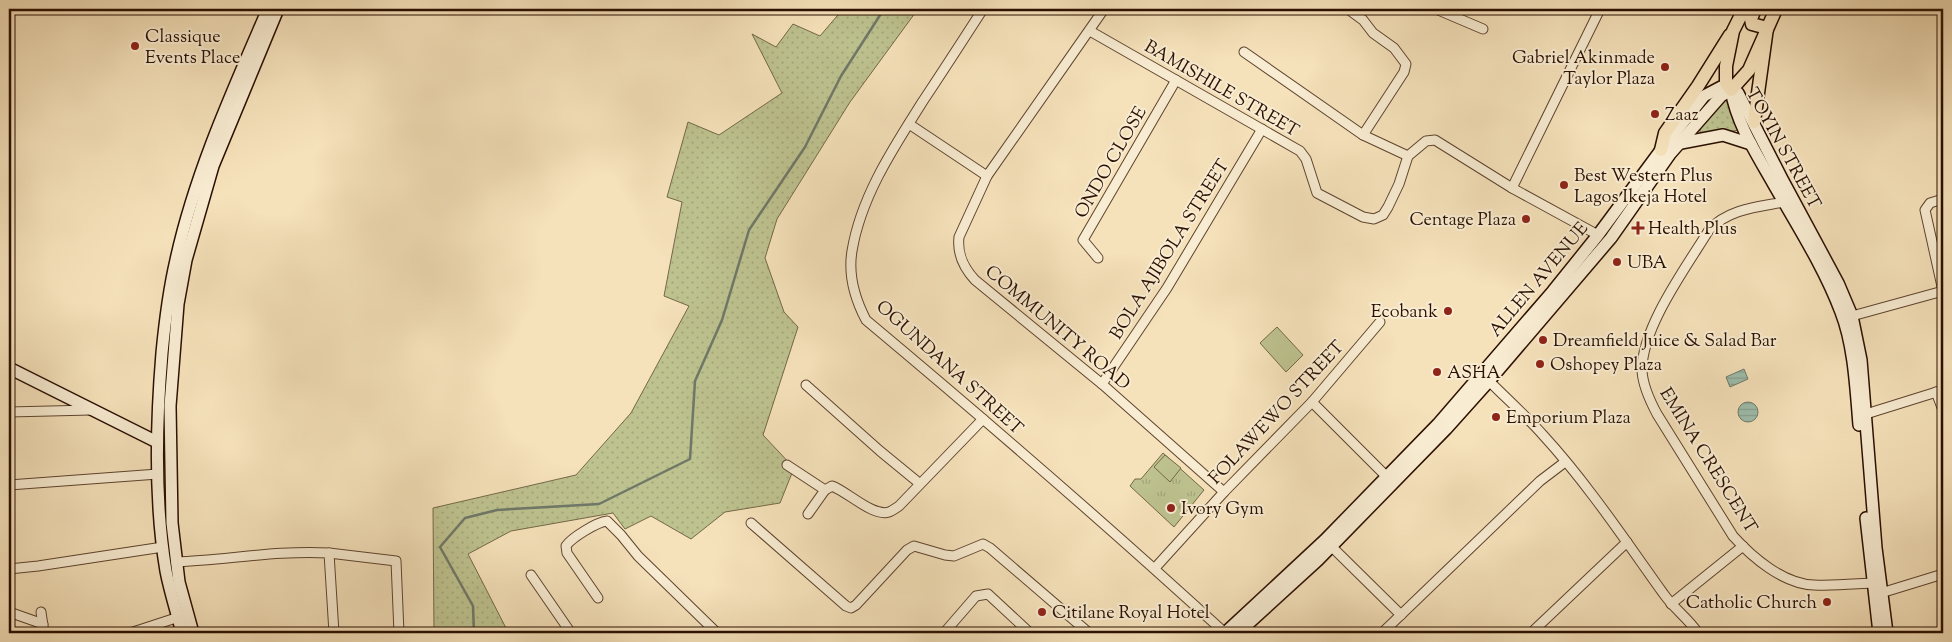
<svg xmlns="http://www.w3.org/2000/svg" width="1952" height="642" font-family="'Sorts Mill Goudy',serif">
  <style>
    .grass { fill: url(#grass-dots); stroke: #746848 }
    .park { fill: url(#park-tufts); stroke: #746848 }
    .pitch { fill: #bdc28f; stroke: #746848 }
    .water { fill: url(#water-rules); stroke: #6f7868 }
    .lines { fill: none; stroke-linecap: round; stroke-linejoin: round }
    .stream { stroke: #6f7868; stroke-width: 2.5 }
    .street-casing { stroke: #5e442e; stroke-width: 11 }
    .secondary-casing { stroke: #2b0f00; stroke-width: 14 }
    .primary-casing { stroke: #2b0f00; stroke-width: 15 }
    .street { stroke: #f8ecd2; stroke-width: 9 }
    .secondary { stroke: #f8ecd2; stroke-width: 11 }
    .primary { stroke: #f5e1ba; stroke-width: 12 }
    .poi-dot { fill: #8f2418; stroke: #f8ecd2; stroke-width: 2 }
    .labels { text-anchor: middle; stroke-width: 4; stroke-linejoin: round; paint-order: stroke }
    .poi-label { font-size: 18px; fill: #2b0f00; stroke: #f8ecd2; text-anchor: start }
    .street-label { font-size: 18px; fill: #2b0f00; stroke: #f8ecd2 }
  </style>
  <defs>
    <pattern id="grass-dots" width="8" height="8" patternUnits="userSpaceOnUse" patternTransform="scale(1.25)"><rect width="8" height="8" fill="#bdc28f"/><path d="M2 2h.1M6 6h.1" fill="none" stroke="#a3a67a" stroke-width="1.8" stroke-linecap="round"/></pattern>
    <pattern id="park-tufts" width="24" height="20" patternUnits="userSpaceOnUse" patternTransform="scale(1.25)"><rect width="24" height="20" fill="#bdc28f"/><path d="M3 7l-1-3M5 7V3M7 7l1-3M15 17l-1-3M17 17v-4M19 17l1-3" fill="none" stroke="#a3a67a"/></pattern>
    <pattern id="water-rules" width="6" height="5" patternUnits="userSpaceOnUse" patternTransform="scale(1.25)"><rect width="6" height="5" fill="#9dbead"/><path d="M0 2.5h6" fill="none" stroke="#87a293"/></pattern>
  </defs>
  <rect width="100%" height="100%" fill="#f5e1ba"/>
  <filter id="stains"><feTurbulence type="fractalNoise" baseFrequency=".004" numOctaves="4"/><feColorMatrix values="0 0 0 0 .2 0 0 0 0 .09 0 0 0 0 .02 0 0 0 .5 -.17"/></filter>
  <radialGradient id="worn" r=".72"><stop offset=".6" stop-color="#630" stop-opacity="0"/><stop offset="1" stop-color="#630" stop-opacity=".3"/></radialGradient>
  <!-- grass -->
  <g class="grass">
    <polygon points="843,9 918,9 850,102 777,219 765,258 784,312 798,327 763,435 794,468 780,503 725,512 691,539 651,516 625,529 613,513 511,531 468,554 507,630 506,633 434,633 433,508 576,475 631,413 689,306 664,296 682,202 667,197 688,122 719,135 782,93 752,34 776,47 793,24 820,36"/>
    <polygon points="1722,96 1729,96 1740,130 1704,135 1700,133 1700,128"/>
  </g>
  <!-- park -->
  <polygon class="park" points="1163,453 1204,490 1174,527 1130,486 1135,479 1141,479"/>
  <!-- pitch -->
  <g class="pitch">
    <polygon points="1277,327 1303,355 1286,372 1260,343"/>
    <polygon points="1165,455 1181,468 1170,482 1154,467"/>
  </g>
  <!-- water -->
  <g class="water">
    <polygon points="1744,369 1748,379 1730,387 1726,377"/>
    <circle cx="1748" cy="412" r="10"/>
  </g>
  <g class="lines">
    <!-- stream -->
    <polyline class="stream" points="474,633 473,606 440,547 465,518 497,510 599,504 690,459 695,381 722,320 749,230 805,147 841,76 884,9"/>
    <defs>
      <g id="street">
        <path d="M983,9c-20,31 -40,62 -60,92 -29,46 -62,95 -71,150 -4,24 3,48 14,69 122,102 242,206 359,313"/>
        <path d="M1104,9l-117,167 -28,61c-2,17 4,30 16,43l127,104 122,108"/>
        <polyline points="1348,9 1363,20 1373,33 1394,48 1406,64 1404,72 1363,135"/>
        <polyline points="1436,9 1483,29"/>
        <polyline points="1090,31 1300,151 1306,159 1317,193 1363,217 1374,219 1383,215 1388,207 1399,184 1408,156 1426,141 1435,140 1512,188 1598,235"/>
        <polyline points="1244,52 1363,135 1408,156"/>
        <polyline points="909,124 987,176"/>
        <polyline points="1512,188 1600,9"/>
        <path d="M1784,202c-27,5 -56,7 -75,28 -22,36 -68,98 -67,141 1,15 8,30 15,43l76,122c19,21 50,48 81,49 19,1 39,-1 58,-2"/>
        <polyline points="1098,258 1083,240 1176,80"/>
        <polyline points="1943,291 1925,210 1930,203 1943,199"/>
        <polyline points="1852,316 1943,291"/>
        <path d="M1489,381c18,18 37,35 54,54 44,48 82,105 120,158 10,15 25,25 35,40"/>
        <polyline points="1102,384 1167,288 1262,129"/>
        <polyline points="806,385 880,451 919,483"/>
        <polyline points="1936,392 1943,410"/>
        <polyline points="1312,402 1387,477"/>
        <polyline points="9,412 91,410"/>
        <polyline points="1866,414 1943,390"/>
        <path d="M787,465l38,25 7,-4c16,6 41,31 57,26 3,-1 7,-4 10,-6l84,-87"/>
        <polyline points="9,485 158,474"/>
        <polyline points="808,514 825,490"/>
        <polyline points="751,523 846,606 851,608 856,605 907,550 914,546 945,555 954,556 983,544 990,548 1089,633"/>
        <polyline points="1331,546 1401,615"/>
        <polyline points="329,553 396,561 399,633"/>
        <path d="M176,562c51,-2 102,-12 153,-9l5,80"/>
        <polyline points="1155,568 1224,492 1312,402 1380,322"/>
        <polyline points="9,569 38,566 163,547"/>
        <polyline points="531,575 571,633"/>
        <polyline points="1881,593 1943,574"/>
        <path d="M598,598l-31,-45 -1,-7c5,-8 31,-24 41,-25l14,14 17,21 79,77"/>
        <polyline points="1671,604 1743,546"/>
        <polyline points="9,612 43,624"/>
        <polyline points="41,612 44,633"/>
        <polyline points="130,633 182,616"/>
        <polyline points="944,633 976,596 988,594 1030,633"/>
        <polyline points="1382,633 1540,481 1565,462"/>
        <polyline points="1531,633 1627,542"/>
      </g>
      <g id="secondary">
        <path d="M1731,90c6,34 25,63 42,93 24,42 51,84 68,129 13,33 15,77 18,113"/>
        <polyline points="1681,143 1723,135 1751,144"/>
        <polyline points="9,368 157,442"/>
        <polyline points="1866,518 1879,633"/>
        <path d="M182,633c-5,-20 -12,-41 -16,-62 -12,-71 -10,-146 -4,-218 3,-31 7,-63 14,-93 19,-87 57,-170 92,-251"/>
        <polyline points="193,633 179,582 172,523 170,406 178,304 186,260 213,166 278,9"/>
        <polyline points="1225,633 1325,540 1438,424 1553,291 1598,235 1661,150 1704,96 1721,87 1738,93 1782,179 1838,283 1852,316 1861,360 1876,548 1887,633"/>
        <polyline points="1238,633 1318,560 1446,429 1489,381 1611,238 1670,154 1721,96 1731,90"/>
      </g>
      <g id="primary">
        <polyline points="1744,9 1733,31 1726,66 1726,83 1731,90 1749,70 1776,9"/>
        <polyline points="1754,122 1767,28 1752,24 1751,19 1755,9"/>
        <polyline points="1661,150 1665,133 1698,86 1730,35"/>
      </g>
    </defs>
    <!-- street casing -->
    <use href="#street" class="street-casing"/>
    <!-- secondary casing -->
    <use href="#secondary" class="secondary-casing"/>
    <!-- primary casing -->
    <use href="#primary" class="primary-casing"/>
    <!-- street -->
    <use href="#street" class="street"/>
    <!-- secondary -->
    <use href="#secondary" class="secondary"/>
    <!-- primary -->
    <use href="#primary" class="primary"/>
  </g>
  <!-- markers -->
  <g class="poi-dot">
    <circle cx="135" cy="46" r="5"/>
    <circle cx="1665" cy="67" r="5"/>
    <circle cx="1655" cy="114" r="5"/>
    <circle cx="1564" cy="185" r="5"/>
    <circle cx="1526" cy="219" r="5"/>
    <path d="M1635.5 220.5h5v5h5v5h-5v5h-5v-5h-5v-5h5z"/>
    <circle cx="1617" cy="262" r="5"/>
    <circle cx="1448" cy="311" r="5"/>
    <circle cx="1543" cy="340" r="5"/>
    <circle cx="1540" cy="364" r="5"/>
    <circle cx="1437" cy="372" r="5"/>
    <circle cx="1496" cy="417" r="5"/>
    <circle cx="1171" cy="508" r="5"/>
    <circle cx="1827" cy="602" r="5"/>
    <circle cx="1042" cy="612" r="5"/>
  </g>
  <g class="labels">
    <!-- poi labels -->
    <g class="poi-label">
      <text x="145" y="42">Classique<tspan x="145" dy="21">Events Place</tspan></text>
      <text x="1655" y="63" text-anchor="end">Gabriel Akinmade<tspan x="1655" dy="21">Taylor Plaza</tspan></text>
      <text x="1665" y="120">Zaaz</text>
      <text x="1574" y="181">Best Western Plus<tspan x="1574" dy="21">Lagos Ikeja Hotel</tspan></text>
      <text x="1516" y="225" text-anchor="end">Centage Plaza</text>
      <text x="1648" y="234">Health Plus</text>
      <text x="1627" y="268">UBA</text>
      <text x="1438" y="317" text-anchor="end">Ecobank</text>
      <text x="1553" y="346">Dreamfield Juice &amp; Salad Bar</text>
      <text x="1550" y="370">Oshopey Plaza</text>
      <text x="1447" y="378">ASHA</text>
      <text x="1506" y="423">Emporium Plaza</text>
      <text x="1181" y="514">Ivory Gym</text>
      <text x="1817" y="608" text-anchor="end">Catholic Church</text>
      <text x="1052" y="618">Citilane Royal Hotel</text>
    </g>
    <!-- street labels -->
    <g class="street-label">
      <text transform="translate(1222 88) rotate(30)" y="6">BAMISHILE STREET</text>
      <text transform="translate(1784 148) rotate(61)" y="6">TOYIN STREET</text>
      <text transform="translate(1110 162) rotate(-60)" y="6">ONDO CLOSE</text>
      <text transform="translate(1169 249) rotate(-58)" y="6">BOLA AJIBOLA STREET</text>
      <text transform="translate(1538 279) rotate(-50)" y="6">ALLEN AVENUE</text>
      <text transform="translate(1058 327) rotate(40)" y="6">COMMUNITY ROAD</text>
      <text transform="translate(950 367) rotate(42)" y="6">OGUNDANA STREET</text>
      <text transform="translate(1276 412) rotate(-47)" y="6">FOLAWEWO STREET</text>
      <text transform="translate(1709 460) rotate(58)" y="6">EMINA CRESCENT</text>
    </g>
  </g>
  <!-- margin -->
  <rect width="1952" height="642" fill="none" stroke="#f5e1ba" stroke-width="30"/>
  <rect x="10" y="10" width="1932" height="622" fill="none" stroke="#2b0f00" stroke-width="2.5"/>
  <rect x="15" y="15" width="1922" height="612" fill="none" stroke="#2b0f00"/>
  <rect width="100%" height="100%" filter="url(#stains)"/>
  <rect width="100%" height="100%" fill="url(#worn)"/>
</svg>
